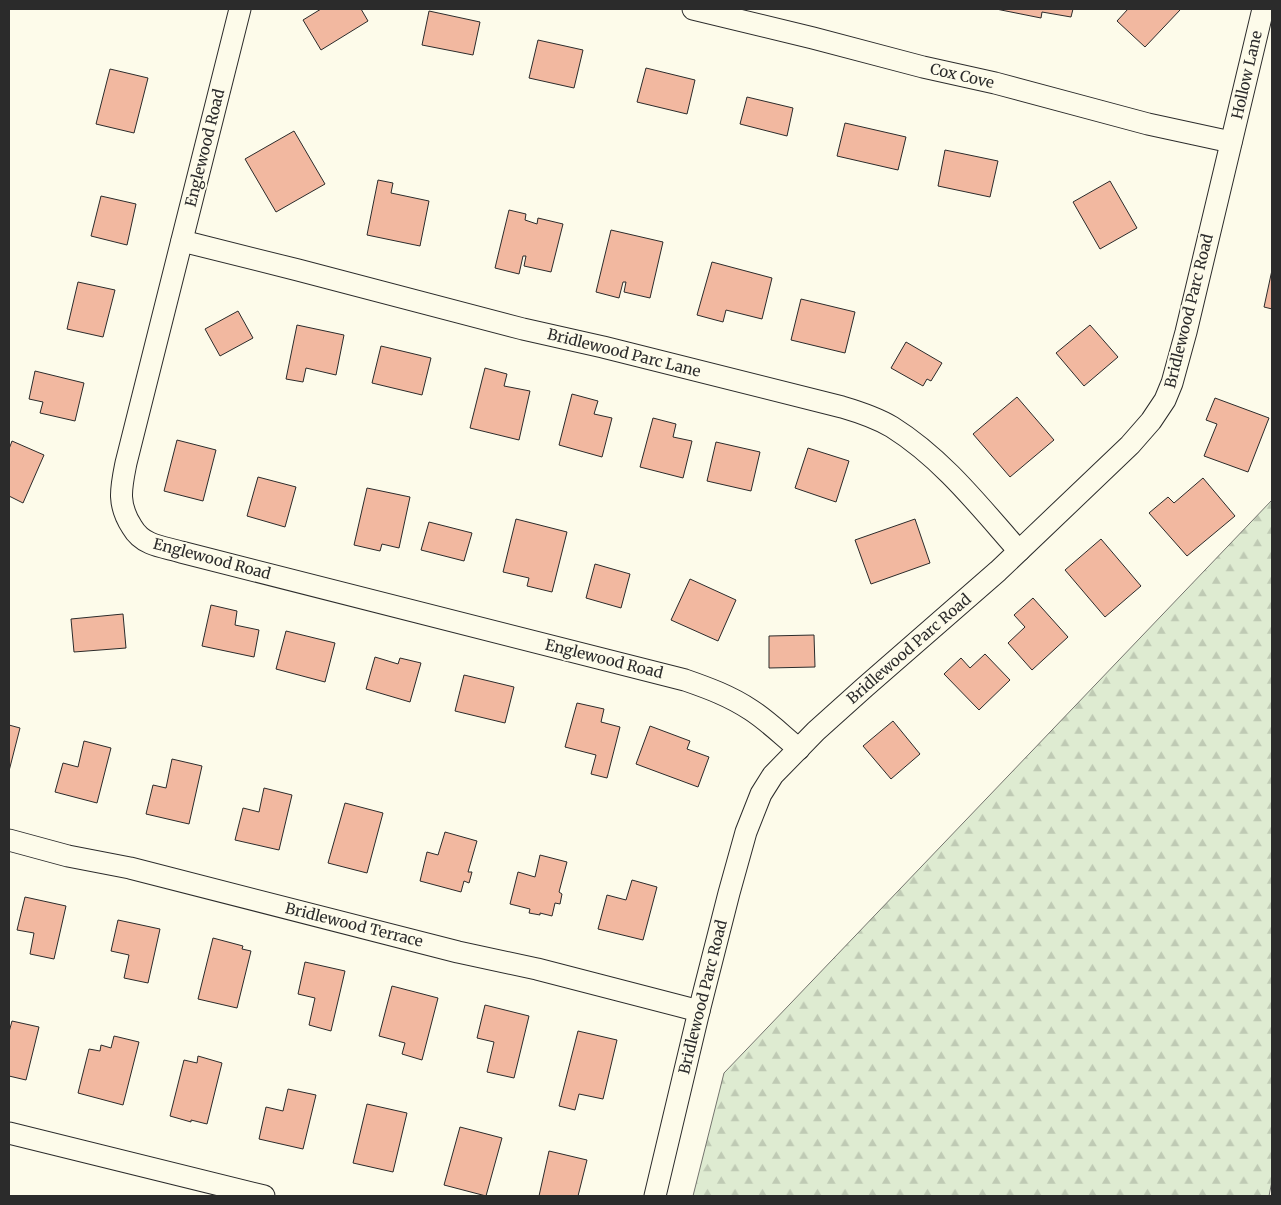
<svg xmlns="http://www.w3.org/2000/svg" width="1281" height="1205" font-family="Merriweather,serif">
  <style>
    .forest { fill: url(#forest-firs); stroke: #74746e }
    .building { fill: #f2b8a0; stroke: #2b2b2b }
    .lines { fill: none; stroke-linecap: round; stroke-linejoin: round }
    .street-casing { stroke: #2b2b2b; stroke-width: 23 }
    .street { stroke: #fdfbea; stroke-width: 21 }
    .labels { text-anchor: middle; stroke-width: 4; stroke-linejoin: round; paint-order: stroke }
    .street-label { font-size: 15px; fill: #2b2b2b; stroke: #fdfbea }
  </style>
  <defs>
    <pattern id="forest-firs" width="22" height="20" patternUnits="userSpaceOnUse" patternTransform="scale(1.25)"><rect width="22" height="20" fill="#deebd1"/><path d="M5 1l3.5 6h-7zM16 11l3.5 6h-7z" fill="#bfcab4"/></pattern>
  </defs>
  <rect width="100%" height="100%" fill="#fdfbea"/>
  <!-- forest -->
  <polygon class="forest" points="1272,500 1272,1181 1269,1196 693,1196 724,1073"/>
  <!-- building -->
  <g class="building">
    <polygon points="321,9 361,9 368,21 321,50 303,20"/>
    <polygon points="996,9 1073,9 1071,17 1042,12 1041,18"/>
    <polygon points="1128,9 1179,9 1180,10 1145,47 1117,21"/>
    <polygon points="429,11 480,22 473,55 422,45"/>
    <polygon points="538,40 583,50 574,88 529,78"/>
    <polygon points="646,68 695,80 687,114 637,102"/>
    <polygon points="110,69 148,78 134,133 96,124"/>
    <polygon points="747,97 793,108 787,136 740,124"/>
    <polygon points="845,123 906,137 898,170 837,156"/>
    <polygon points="294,131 325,184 276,212 245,159"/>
    <polygon points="945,150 998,161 990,197 938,186"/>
    <polygon points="378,180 393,183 391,193 429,201 420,246 367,235"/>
    <polygon points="1110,181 1137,228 1100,249 1073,202"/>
    <polygon points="101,196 136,204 127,245 91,236"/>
    <polygon points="509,210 526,214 525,220 537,224 538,218 563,224 551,272 524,266 526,256 523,256 519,274 495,268"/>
    <polygon points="611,230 663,242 650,298 624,292 626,282 623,282 619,298 596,292"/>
    <polygon points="712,262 772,278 762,319 726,310 723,322 697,315"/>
    <polygon points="1272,270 1272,309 1264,307"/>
    <polygon points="78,282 115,290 103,337 67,329"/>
    <polygon points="801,299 855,312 845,353 791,340"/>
    <polygon points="238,311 253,338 220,356 205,329"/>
    <polygon points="297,325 344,335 336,375 306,368 303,382 286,379"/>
    <polygon points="1090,325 1118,357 1084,386 1056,353"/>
    <polygon points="906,342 942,363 931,381 927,379 923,386 891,368"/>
    <polygon points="381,346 431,358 422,395 372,383"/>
    <polygon points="485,368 507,374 504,386 530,391 519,440 470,428"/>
    <polygon points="35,371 84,383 75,421 40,413 43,402 29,399"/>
    <polygon points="572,394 598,401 594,414 612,418 602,457 559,445"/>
    <polygon points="1017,397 1054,440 1010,477 973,434"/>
    <polygon points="1215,398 1269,418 1248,472 1204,456 1217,424 1206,420"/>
    <polygon points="653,418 676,424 673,437 692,441 683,478 640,467"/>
    <polygon points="177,440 216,450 203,501 164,491"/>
    <polygon points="12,441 44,455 23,503 9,496 9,449"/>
    <polygon points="716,442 760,452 751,491 707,481"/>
    <polygon points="808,448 849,461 836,502 795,488"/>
    <polygon points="258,477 296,487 285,527 247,516"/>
    <polygon points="1203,478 1235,516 1187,556 1149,513 1168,497 1174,503"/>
    <polygon points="367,488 410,497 399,548 382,544 380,551 354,545"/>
    <polygon points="516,519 567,532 552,592 527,586 529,578 503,572"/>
    <polygon points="915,519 930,563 871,584 855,540"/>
    <polygon points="429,522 472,533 464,561 421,550"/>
    <polygon points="1101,539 1141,586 1105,617 1065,570"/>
    <polygon points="595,564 630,574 621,608 586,598"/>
    <polygon points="690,579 736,600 718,641 671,620"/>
    <polygon points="1033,598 1068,637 1032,670 1008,643 1025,627 1014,615"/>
    <polygon points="211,605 237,611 235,625 259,630 254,657 202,646"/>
    <polygon points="123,614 126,648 74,652 71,619"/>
    <polygon points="286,631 335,643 325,682 276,669"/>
    <polygon points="814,635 815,667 769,668 769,636"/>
    <polygon points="985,654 1010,680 979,710 944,674 961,658 970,668"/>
    <polygon points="375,657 398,664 400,658 421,663 410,702 366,689"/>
    <polygon points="464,675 514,687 505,723 455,711"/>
    <polygon points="577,703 604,709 601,722 620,727 607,778 591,774 596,755 565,747"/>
    <polygon points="893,721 920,754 891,779 863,746"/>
    <polygon points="9,725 20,728 9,771"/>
    <polygon points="650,726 690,741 687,749 709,757 698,787 636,764"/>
    <polygon points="84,741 111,748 97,803 55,792 63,763 78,767"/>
    <polygon points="172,759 202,766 189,824 146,814 153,785 166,788"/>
    <polygon points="264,788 292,795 279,850 235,840 243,808 259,812"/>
    <polygon points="345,803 383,813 367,873 328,863"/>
    <polygon points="445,832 477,841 468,872 472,872 469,883 464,881 461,892 420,881 427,852 438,855"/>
    <polygon points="540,855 567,862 559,892 562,894 560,904 555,903 552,916 540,913 540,915 529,913 530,909 510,904 518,872 535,877"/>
    <polygon points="632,880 657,887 643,940 598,929 607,895 626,900"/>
    <polygon points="25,897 66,906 54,959 30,954 34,933 17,930"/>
    <polygon points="118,920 160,929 148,983 124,978 129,955 111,951"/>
    <polygon points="213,938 243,946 242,949 251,951 237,1008 198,999"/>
    <polygon points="305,962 345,971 331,1031 309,1025 315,998 298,994"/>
    <polygon points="392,986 438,998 422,1060 402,1054 405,1043 379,1036"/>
    <polygon points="485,1005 529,1016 514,1078 487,1072 494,1042 477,1038"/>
    <polygon points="12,1021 39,1027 26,1080 9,1076 9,1032"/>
    <polygon points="578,1031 617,1040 603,1099 579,1094 575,1110 559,1106"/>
    <polygon points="114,1036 139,1042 123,1105 78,1093 89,1049 100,1051 101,1045 111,1048"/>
    <polygon points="198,1056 222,1063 207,1124 191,1120 191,1122 170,1116 184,1060 197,1063"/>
    <polygon points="288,1089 316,1095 303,1149 259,1139 266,1107 283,1111"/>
    <polygon points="367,1104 407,1113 393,1172 353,1163"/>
    <polygon points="460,1127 502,1138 486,1196 444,1185"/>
    <polygon points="549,1151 587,1160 578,1196 539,1196"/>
  </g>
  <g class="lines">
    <defs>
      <g id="street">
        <path d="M240,9l-114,454c-5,25 -9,41 6,64 4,7 11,13 18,16 9,4 21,6 31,9l504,128c23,8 45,16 66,30 17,11 32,26 48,39"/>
        <polyline points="693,9 813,38 923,67 995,83 1148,124 1231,142"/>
        <path d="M182,241l116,29 225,59 80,18 239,60c17,5 35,11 50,20 51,32 88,80 127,124"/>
        <polyline points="9,840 68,856 130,868 458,952 537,969 699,1011"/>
        <polyline points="9,1133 264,1196"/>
        <polyline points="655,1196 699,1011 729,893 746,832 761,794 773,775 816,731 865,687 998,571 1130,445 1151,421 1165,400 1172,383 1186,332 1263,9"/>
      </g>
    </defs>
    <!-- street casing -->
    <use href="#street" class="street-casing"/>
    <!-- street -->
    <use href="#street" class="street"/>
  </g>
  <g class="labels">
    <!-- street labels -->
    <g class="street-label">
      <text transform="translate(1247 75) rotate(-77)" y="5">Hollow Lane</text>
      <text transform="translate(962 76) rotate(13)" y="5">Cox Cove</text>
      <text transform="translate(205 148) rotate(-76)" y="5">Englewood Road</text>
      <text transform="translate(1189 311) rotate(-76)" y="5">Bridlewood Parc Road</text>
      <text transform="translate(624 353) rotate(14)" y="5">Bridlewood Parc Lane</text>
      <text transform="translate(212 559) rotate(15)" y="5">Englewood Road</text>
      <text transform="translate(909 649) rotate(-41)" y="5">Bridlewood Parc Road</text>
      <text transform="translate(604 659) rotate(14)" y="5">Englewood Road</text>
      <text transform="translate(354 925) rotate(14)" y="5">Bridlewood Terrace</text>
      <text transform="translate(703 997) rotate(-76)" y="5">Bridlewood Parc Road</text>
    </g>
  </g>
  <!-- border -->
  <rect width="1281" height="1205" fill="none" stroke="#2b2b2b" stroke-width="20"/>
</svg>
